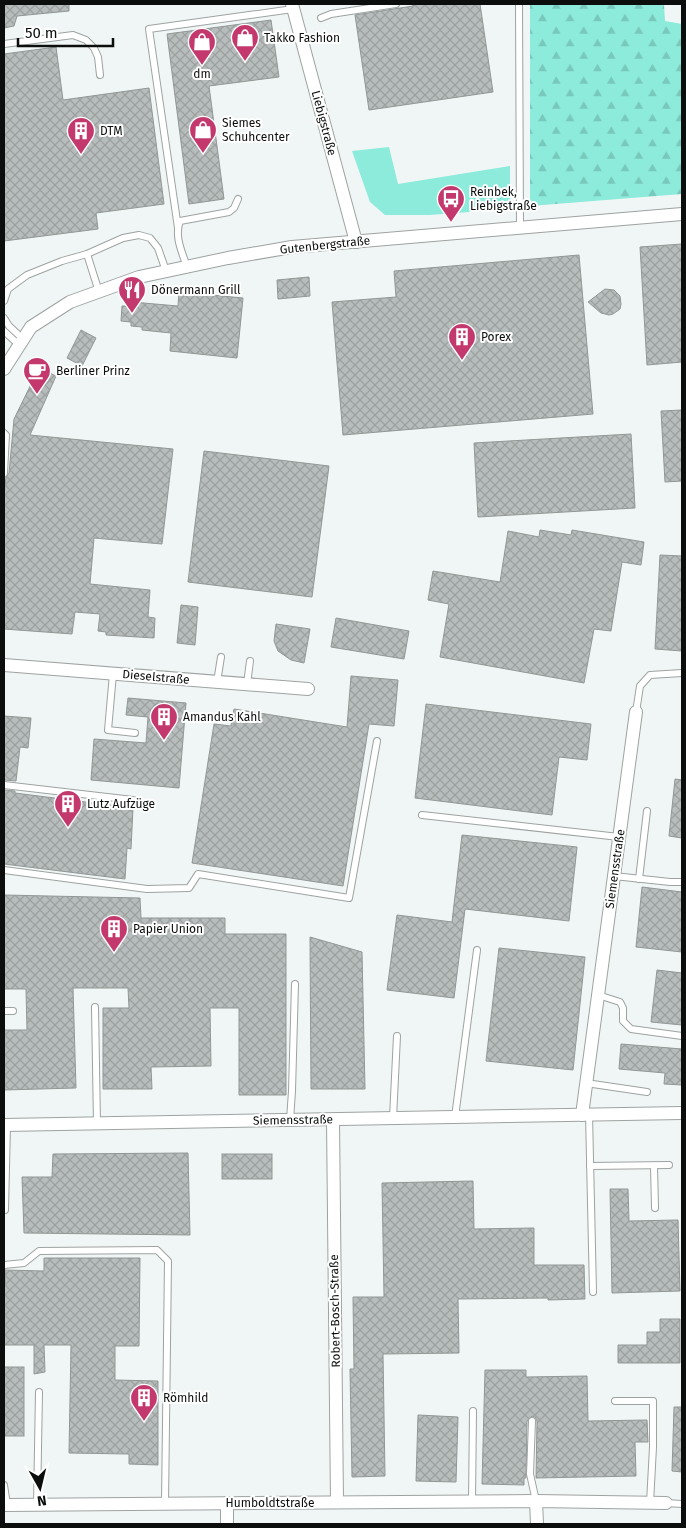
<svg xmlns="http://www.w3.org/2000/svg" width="686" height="1528" font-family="'Fira Sans',sans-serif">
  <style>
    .green { fill: #8cebdb }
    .forest { fill: url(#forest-firs) }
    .building { fill: url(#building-cross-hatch); stroke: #919795 }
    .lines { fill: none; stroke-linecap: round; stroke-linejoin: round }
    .lane-casing { stroke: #9da3a1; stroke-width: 8 }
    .street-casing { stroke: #9da3a1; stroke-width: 14 }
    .lane { stroke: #fff; stroke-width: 6 }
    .street { stroke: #fff; stroke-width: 12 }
    .labels { text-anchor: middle; stroke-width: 4; stroke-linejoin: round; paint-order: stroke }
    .poi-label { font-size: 12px; fill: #0c0e0e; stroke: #fff; text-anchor: start }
    .street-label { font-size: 12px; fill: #0c0e0e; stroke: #fff }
  </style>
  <defs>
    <pattern id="forest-firs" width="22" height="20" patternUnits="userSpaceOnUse" patternTransform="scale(1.25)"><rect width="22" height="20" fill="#8cebdb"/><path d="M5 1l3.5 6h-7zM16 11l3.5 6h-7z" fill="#78c8bb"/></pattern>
    <pattern id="building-cross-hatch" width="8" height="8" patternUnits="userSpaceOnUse" patternTransform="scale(1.25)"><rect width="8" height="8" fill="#b7bdbc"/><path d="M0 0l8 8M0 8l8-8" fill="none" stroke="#9ca1a0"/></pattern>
  </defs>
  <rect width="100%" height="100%" fill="#f0f6f5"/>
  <!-- green -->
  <polygon class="green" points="389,147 398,184 510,166 510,209 429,215 385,215 370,202 352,151"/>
  <!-- forest -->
  <polygon class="forest" points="530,4 664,4 665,21 682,24 682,194 530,206"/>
  <!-- building -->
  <g class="building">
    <polygon points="4,4 69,4 69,11 17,16 14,26 4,28"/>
    <polygon points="413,4 480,4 493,92 369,110 355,15 413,6"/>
    <polygon points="271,20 279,77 209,86 224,199 189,204 167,34"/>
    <polygon points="56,47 63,100 149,88 164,204 96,213 98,229 4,241 4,54"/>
    <polygon points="682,244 682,362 647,365 640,247"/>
    <polygon points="579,255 593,414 343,435 332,302 396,297 394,271"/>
    <polygon points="309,277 310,296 278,299 277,280"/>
    <polygon points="605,289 614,290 620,296 621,304 620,309 613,314 609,315 601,313 588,302"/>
    <polygon points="179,292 243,298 237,358 170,351 171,333 142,330 142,327 131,326 131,322 121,321 122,306 132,306 132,302 178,306"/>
    <polygon points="81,330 96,338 82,366 67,358"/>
    <polygon points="39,368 56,376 30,435 173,449 162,544 94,538 90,584 150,590 148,617 155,618 154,638 106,635 106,632 98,631 100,614 75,612 72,634 4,629 4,494 6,477 9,473 14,419"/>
    <polygon points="682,410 682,481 665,482 661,411"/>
    <polygon points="631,434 635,508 478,517 474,443"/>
    <polygon points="204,451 329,466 312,597 188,582"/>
    <polygon points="540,530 571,535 572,530 644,542 641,565 622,562 611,631 594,629 584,683 440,657 449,604 428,600 433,571 500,582 508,531 539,537"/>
    <polygon points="660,555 682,556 682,651 655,649"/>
    <polygon points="181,605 198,607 195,645 177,643"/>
    <polygon points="336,618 409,631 404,659 331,647"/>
    <polygon points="276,624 310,629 304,663 291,660 278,651 274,641"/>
    <polygon points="351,676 398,680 394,726 369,724 343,886 192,863 214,724 231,726 234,709 347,727"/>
    <polygon points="128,698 186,703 179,788 91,780 94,739 146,743 148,717 126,715"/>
    <polygon points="426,704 591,724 587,760 559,757 552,815 415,798"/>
    <polygon points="4,716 31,718 28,748 20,747 16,781 4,780"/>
    <polygon points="675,779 682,780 682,838 669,836"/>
    <polygon points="4,790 15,791 15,793 133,808 131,849 127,848 125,879 4,864"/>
    <polygon points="462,835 577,847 569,921 465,909 454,998 387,990 397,915 452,922"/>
    <polygon points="642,887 682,892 682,952 636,947"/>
    <polygon points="4,895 140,898 141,918 225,918 225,934 286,934 286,1095 239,1095 239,1008 210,1008 211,1066 151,1067 152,1089 103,1089 103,1008 129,1008 128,988 73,988 76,1088 4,1090 4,1030 27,1030 26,989 4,989"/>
    <polygon points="310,937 362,952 365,1089 311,1089"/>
    <polygon points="499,948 585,957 573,1070 486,1061"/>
    <polygon points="657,970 682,973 682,1025 651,1022"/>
    <polygon points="621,1044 682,1049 682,1085 664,1084 665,1073 619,1069"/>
    <polygon points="188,1153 190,1235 24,1233 22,1177 52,1177 53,1154"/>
    <rect x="222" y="1154" width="50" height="25"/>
    <polygon points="473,1181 474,1229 534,1228 534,1265 584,1265 585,1299 548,1300 548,1298 458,1299 459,1353 383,1354 385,1476 352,1477 350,1369 354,1369 353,1297 384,1297 382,1183"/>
    <polygon points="610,1189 628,1189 629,1221 678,1220 680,1291 612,1293"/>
    <polygon points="44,1258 140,1258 139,1346 115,1346 115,1380 158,1381 158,1465 129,1464 129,1454 69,1453 71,1345 44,1345 45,1372 34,1374 34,1345 4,1345 4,1286 5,1286 5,1270 44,1271"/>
    <polygon points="660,1319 680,1319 680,1363 618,1363 618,1345 647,1345 647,1332 660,1332"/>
    <rect x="4" y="1367" width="20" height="69"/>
    <polygon points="485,1370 526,1370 526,1377 587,1376 588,1421 647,1420 648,1442 635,1442 636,1476 536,1478 537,1421 535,1417 532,1416 527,1421 526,1478 524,1478 524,1485 482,1484"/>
    <polygon points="674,1407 682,1407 682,1472 672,1471"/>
    <polygon points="418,1415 458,1417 456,1482 416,1481"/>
  </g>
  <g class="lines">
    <defs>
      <g id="lane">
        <polyline points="519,4 520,229"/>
        <polyline points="321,18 331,14 396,4"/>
        <polyline points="4,44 73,35 86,40 94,48 98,57 100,75"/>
        <polyline points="178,228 149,29 293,9"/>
        <polyline points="87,254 99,292"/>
        <path d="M187,267c-5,-15 -13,-31 -7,-46l49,-9 5,-4 4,-9"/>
        <polyline points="4,301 8,289 27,275 62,261 87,254 123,238 139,235 150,238 158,248 166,271"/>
        <polyline points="4,318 9,326 23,339"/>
        <polyline points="4,331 19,345"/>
        <polyline points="4,433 6,435 4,473"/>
        <polyline points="113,674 108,730 135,733"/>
        <polyline points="217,682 221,657"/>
        <polyline points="247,684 250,661"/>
        <polyline points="636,712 640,686 650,675 682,673"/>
        <polyline points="4,785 133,800"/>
        <polyline points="422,815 619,837"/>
        <polyline points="4,870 147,889 189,888 198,874 349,898 377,741"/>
        <polyline points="614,876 670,882 682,882"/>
        <polyline points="639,879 647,811"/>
        <polyline points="598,995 620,1002 623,1008 623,1021 631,1029 682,1036"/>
        <polyline points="95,1007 97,1124"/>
        <polyline points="4,1011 13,1011"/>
        <polyline points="586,1083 647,1092"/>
        <polyline points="589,1114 593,1292"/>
        <polyline points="455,1117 477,950"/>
        <polyline points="393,1118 397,1036"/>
        <polyline points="290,1120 292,1091 295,984"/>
        <polyline points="590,1166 669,1165"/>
        <polyline points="654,1166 655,1208"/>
        <polyline points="5,1210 7,1125"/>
        <polyline points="4,1265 24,1263 39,1251 157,1250 168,1261 165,1504"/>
        <polyline points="615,1401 653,1401 653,1447 650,1503"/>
        <polyline points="532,1421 530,1474 536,1501"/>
        <polyline points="4,1485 7,1505"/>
        <polyline points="472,1501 473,1411"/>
        <polyline points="666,1503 682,1504"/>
        <polyline points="37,1505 39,1392"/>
      </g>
      <g id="street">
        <polyline points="292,4 356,242"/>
        <polyline points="4,369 31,327 70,302 139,277 228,258 292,247 682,214"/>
        <polyline points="4,665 308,689"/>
        <polyline points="582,1115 636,712"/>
        <polyline points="333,1120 337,1502"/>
        <polyline points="4,1125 682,1113"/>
        <polyline points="536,1501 537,1524"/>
        <polyline points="4,1505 536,1501 666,1503"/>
        <polyline points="227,1524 227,1503"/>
      </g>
    </defs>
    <!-- lane casing -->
    <use href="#lane" class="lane-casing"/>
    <!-- street casing -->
    <use href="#street" class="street-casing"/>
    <!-- lane -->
    <use href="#lane" class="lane"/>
    <!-- street -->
    <use href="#street" class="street"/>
  </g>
  <!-- icons -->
  <defs>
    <symbol id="shop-pin" viewBox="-11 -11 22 30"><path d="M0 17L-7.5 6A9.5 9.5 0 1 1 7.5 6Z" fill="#c4396d" stroke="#fff"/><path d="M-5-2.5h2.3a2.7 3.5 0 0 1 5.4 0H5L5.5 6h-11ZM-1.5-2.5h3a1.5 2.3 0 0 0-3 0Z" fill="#fff"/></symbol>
    <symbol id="building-pin" viewBox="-11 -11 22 30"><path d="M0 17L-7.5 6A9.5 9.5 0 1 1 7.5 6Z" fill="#c4396d" stroke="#fff"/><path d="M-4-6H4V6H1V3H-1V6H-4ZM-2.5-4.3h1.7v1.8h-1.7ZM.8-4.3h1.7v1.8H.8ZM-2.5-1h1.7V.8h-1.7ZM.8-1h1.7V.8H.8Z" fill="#fff"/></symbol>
    <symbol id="bus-pin" viewBox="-11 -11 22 30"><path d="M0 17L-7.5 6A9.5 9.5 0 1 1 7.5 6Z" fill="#c4396d" stroke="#fff"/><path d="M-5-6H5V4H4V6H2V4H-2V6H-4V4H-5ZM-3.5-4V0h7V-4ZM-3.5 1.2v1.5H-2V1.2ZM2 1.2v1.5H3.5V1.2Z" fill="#fff"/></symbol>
    <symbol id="restaurant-pin" viewBox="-11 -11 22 30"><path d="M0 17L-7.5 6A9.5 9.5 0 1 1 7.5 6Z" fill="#c4396d" stroke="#fff"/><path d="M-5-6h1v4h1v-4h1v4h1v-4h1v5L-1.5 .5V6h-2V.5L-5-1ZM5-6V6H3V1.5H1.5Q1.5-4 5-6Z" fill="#fff"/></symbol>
    <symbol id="cafe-pin" viewBox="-11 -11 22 30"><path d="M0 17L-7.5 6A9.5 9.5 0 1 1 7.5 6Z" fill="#c4396d" stroke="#fff"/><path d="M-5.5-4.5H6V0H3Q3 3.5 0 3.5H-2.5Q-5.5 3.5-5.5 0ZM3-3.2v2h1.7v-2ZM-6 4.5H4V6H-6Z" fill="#fff"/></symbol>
  </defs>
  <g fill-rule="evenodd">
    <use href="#shop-pin" x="229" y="22" width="32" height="43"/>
    <use href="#shop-pin" x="186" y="26" width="32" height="43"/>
    <use href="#shop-pin" x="187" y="114" width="32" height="43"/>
    <use href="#building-pin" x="65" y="115" width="32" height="43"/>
    <use href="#bus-pin" x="435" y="183" width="32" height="43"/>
    <use href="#restaurant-pin" x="116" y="274" width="32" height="43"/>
    <use href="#building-pin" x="446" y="321" width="32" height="43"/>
    <use href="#cafe-pin" x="21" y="355" width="32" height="43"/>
    <use href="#building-pin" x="148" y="701" width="32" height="43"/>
    <use href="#building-pin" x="52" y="788" width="32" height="43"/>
    <use href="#building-pin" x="98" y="913" width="32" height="43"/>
    <use href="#building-pin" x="128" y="1382" width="32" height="43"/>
  </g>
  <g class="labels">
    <!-- poi labels -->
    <g class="poi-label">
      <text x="264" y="42">Takko Fashion</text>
      <text x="202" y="78" text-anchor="middle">dm</text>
      <text x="222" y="127">Siemes<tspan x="222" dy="14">Schuhcenter</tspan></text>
      <text x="100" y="135">DTM</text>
      <text x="470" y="196">Reinbek,<tspan x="470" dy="14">Liebigstraße</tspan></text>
      <text x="151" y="294">Dönermann Grill</text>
      <text x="481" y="341">Porex</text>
      <text x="56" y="375">Berliner Prinz</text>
      <text x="183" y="721">Amandus Kahl</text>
      <text x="87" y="808">Lutz Aufzüge</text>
      <text x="133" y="933">Papier Union</text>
      <text x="163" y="1402">Römhild</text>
    </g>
    <!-- street labels -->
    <g class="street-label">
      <text transform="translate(324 123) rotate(75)" y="4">Liebigstraße</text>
      <text transform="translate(325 245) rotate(-6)" y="4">Gutenbergstraße</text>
      <text transform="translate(156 677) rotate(5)" y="4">Dieselstraße</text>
      <text transform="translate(615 869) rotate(-82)" y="4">Siemensstraße</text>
      <text transform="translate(293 1120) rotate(-1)" y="4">Siemensstraße</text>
      <text transform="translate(335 1311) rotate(-91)" y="4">Robert-Bosch-Straße</text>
      <text x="270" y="1507">Humboldtstraße</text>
    </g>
  </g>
  <!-- border -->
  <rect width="686" height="1528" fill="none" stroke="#0c0e0e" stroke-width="10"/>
  <!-- north arrow -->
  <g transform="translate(40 1488) rotate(172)" stroke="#ffffff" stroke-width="4" paint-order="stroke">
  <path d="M0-4L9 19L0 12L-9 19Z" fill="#0c0e0e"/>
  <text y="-8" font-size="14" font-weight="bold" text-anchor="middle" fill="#0c0e0e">N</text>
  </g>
  <!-- scale -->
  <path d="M18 38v8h95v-8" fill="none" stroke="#0c0e0e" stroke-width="2.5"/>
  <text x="25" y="38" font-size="15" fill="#0c0e0e" stroke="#ffffff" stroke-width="4" paint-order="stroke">50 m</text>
</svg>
